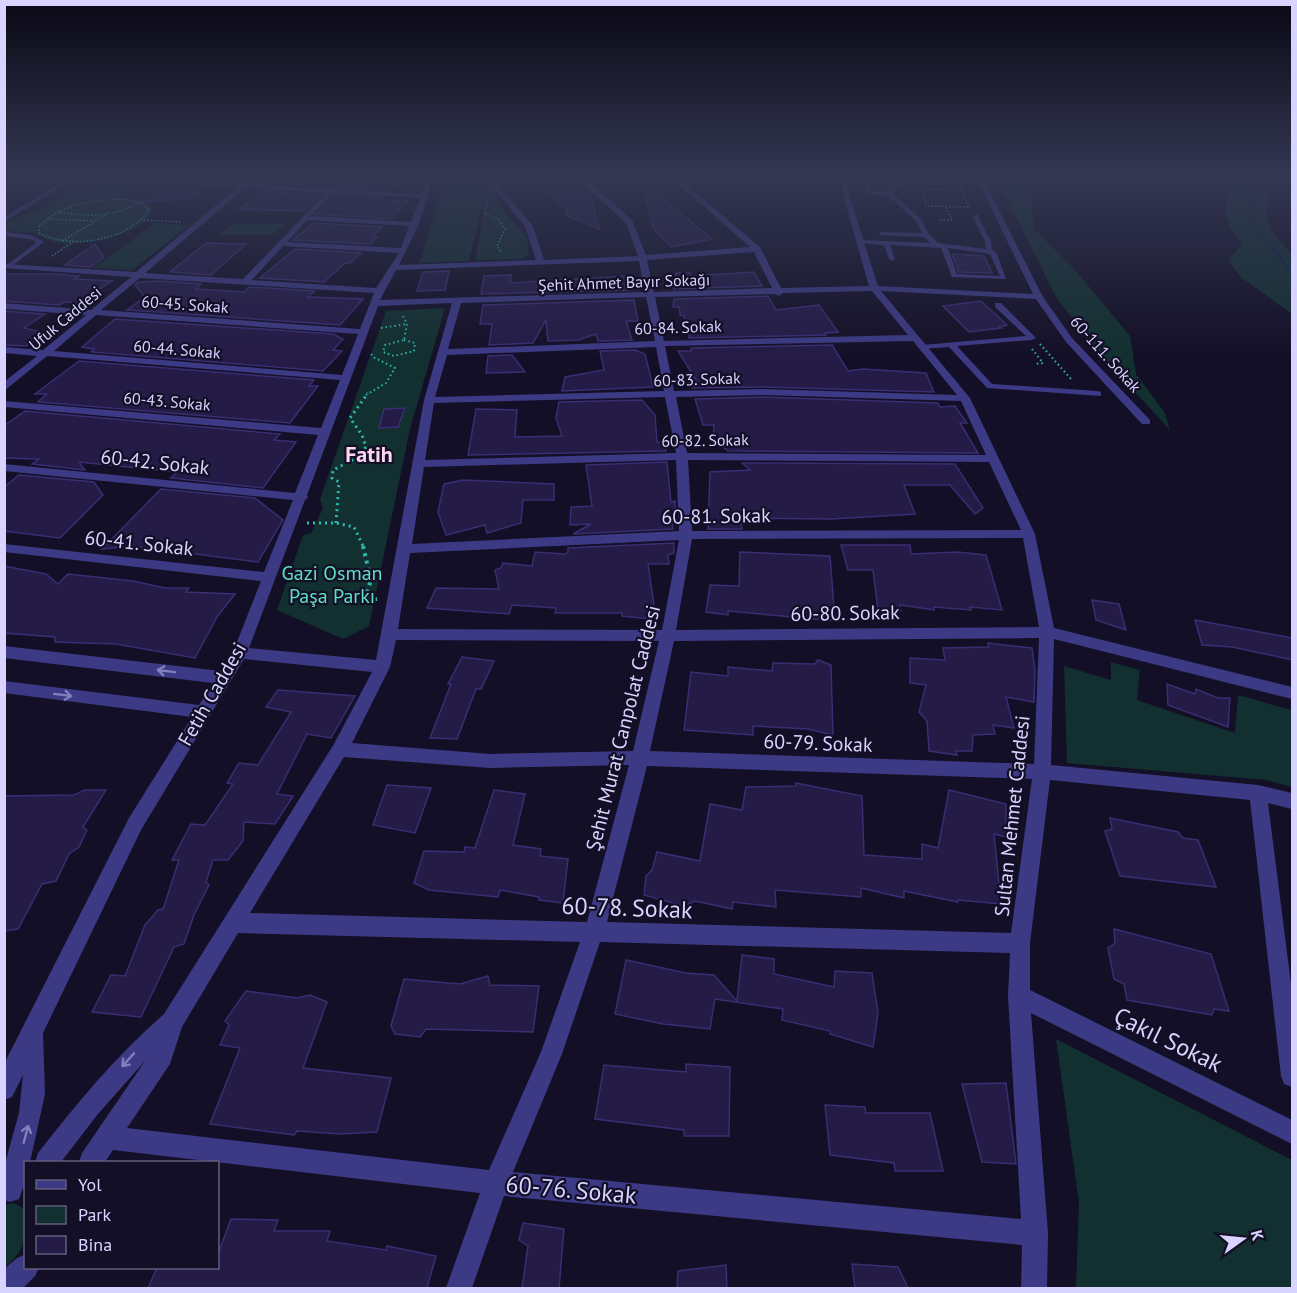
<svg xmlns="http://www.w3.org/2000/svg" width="1297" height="1293" font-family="'PT Sans',sans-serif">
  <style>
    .green { fill: #12302f }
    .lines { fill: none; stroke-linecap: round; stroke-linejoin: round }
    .stream { stroke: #0c2248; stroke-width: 3 }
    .building { fill: #241b47; stroke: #3b2d73; stroke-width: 1.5 }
    .path-far3 { stroke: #2fb8b0; stroke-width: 1.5; stroke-dasharray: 1.5 2; stroke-linecap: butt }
    .path-far2 { stroke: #2fb8b0; stroke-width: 2; stroke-dasharray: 1.5 3; stroke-linecap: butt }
    .path-far1 { stroke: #2fb8b0; stroke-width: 3; stroke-dasharray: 2 4; stroke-linecap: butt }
    .path { stroke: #2fb8b0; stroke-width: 4; stroke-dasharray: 3 4.5; stroke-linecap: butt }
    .service { fill: #3d3a85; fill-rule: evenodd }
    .minor { fill: #3d3a85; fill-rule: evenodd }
    .oneway { stroke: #837fbc }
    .labels { text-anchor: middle; stroke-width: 4.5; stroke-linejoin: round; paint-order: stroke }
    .far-street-label { font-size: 16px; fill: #d9d4ff; stroke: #130f26 }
    .street-label { font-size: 20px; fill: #d9d4ff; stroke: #130f26 }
    .park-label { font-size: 20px; fill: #5fe0c0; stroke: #130f26 }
    .far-district-label { font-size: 22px; font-weight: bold; fill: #ffd6f0; stroke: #130f26 }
    .near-street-label { font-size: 24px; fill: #d9d4ff; stroke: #130f26 }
  </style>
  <rect width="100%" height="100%" fill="#130f26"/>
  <!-- green -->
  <g class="green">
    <polygon points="447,177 484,177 499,198 483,203 469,261 419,263"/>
    <polygon points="996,177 1030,177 1034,229 1076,271 1130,336 1136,374 1165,413 1170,430 1097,351 1056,297"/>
    <path d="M1221,177h44l6,16 -5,16 4,20 22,26v59l-50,-36 -13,-16 2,-6 11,-11c-19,-28 -19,-29 -12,-63z"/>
    <path d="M88,180l56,2 -25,16 21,3 11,6v6c-18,25 -68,33 -97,29 -8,-2 -14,-8 -21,-9 -9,-2 -19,-1 -28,-2v-6l15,-9 16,-5z"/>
    <polygon points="496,202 527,238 529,254 521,259 475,260 486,203"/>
    <polygon points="156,223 189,225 132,270 93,268"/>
    <polygon points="234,223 284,224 272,235 220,235"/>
    <polygon points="445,308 410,429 369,626 343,639 277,610 303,535 311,533 323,508 320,499 386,311"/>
    <polygon points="1111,662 1140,670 1137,700 1235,733 1238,695 1292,710 1292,787 1266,780 1067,763 1064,666 1111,680"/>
    <polygon points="1056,1039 1292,1160 1292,1288 1076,1288 1079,1203"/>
    <path d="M14,1203l11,6c1,27 2,40 -20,58v-62z"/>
  </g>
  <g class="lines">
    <!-- stream -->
    <polyline class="stream" points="1253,177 1258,187 1250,219 1292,273"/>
  </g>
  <!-- building -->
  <g class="building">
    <polygon points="279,177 403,177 391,190 272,183"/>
    <polygon points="643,184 668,203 712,239 671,247 654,229"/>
    <polygon points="171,185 199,187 197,197 140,203"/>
    <polygon points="543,185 590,193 599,229 566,215 566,209"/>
    <polygon points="262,191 321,195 305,211 239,209"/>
    <polygon points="334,195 382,198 380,200 408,201 391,219 316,214"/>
    <polygon points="314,223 382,227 373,237 377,237 370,244 293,240"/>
    <polygon points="206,243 246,244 211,275 170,272"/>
    <polygon points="95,244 104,257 90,267 65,265"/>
    <polygon points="295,249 361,253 350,263 345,263 324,282 260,278"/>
    <polygon points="952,254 984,256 992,273 959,272"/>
    <polygon points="449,271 445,290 417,291 423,272"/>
    <polygon points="754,272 762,286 674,289 676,273 690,273 691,276"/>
    <polygon points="4,274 54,274 79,276 74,279 112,281 78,303 64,302 59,305 4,301"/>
    <polygon points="511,275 510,283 629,276 632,290 481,294 484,276"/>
    <polygon points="159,281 201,284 196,289 244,292 249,287 315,291 308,297 363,299 340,325 127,310 145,297 135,285 138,282"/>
    <polygon points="768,296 776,310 819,305 838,332 825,333 826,335 689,338 684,316 680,315 679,307 673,307 674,299"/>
    <polygon points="634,300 638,321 626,321 632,340 598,341 596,334 578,340 548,341 546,320 533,343 489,345 492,324 480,324 483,305"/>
    <polygon points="981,301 1007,325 999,327 1001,328 969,332 943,306"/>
    <polygon points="4,311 45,314 24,328 46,333 26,346 4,345"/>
    <polygon points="115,319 333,334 343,339 333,350 342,351 323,371 91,352 94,349 82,347"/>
    <polygon points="832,345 848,371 863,369 926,373 934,392 763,387 692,388 691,383 698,383 678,351 691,351 691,348"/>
    <polygon points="635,350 645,354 653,387 562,391 565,377 604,370 600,351"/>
    <polygon points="512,355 525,372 486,373 488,356"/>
    <polygon points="79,361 314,380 309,386 318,386 290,423 38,402 47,394 35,394"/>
    <polygon points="763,397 938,403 940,407 955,406 967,423 960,423 978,453 728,451 713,439 714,425 703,425 695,399"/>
    <polygon points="642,400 655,415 657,442 665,442 666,451 468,455 476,409 517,410 515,437 562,436 556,418 559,402"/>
    <polygon points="405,408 398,427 379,428 384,409"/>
    <polygon points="25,411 280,434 274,440 296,442 263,488 171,478 177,472 79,462 85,470 32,464 39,459 4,458 4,426"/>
    <polygon points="667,462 671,502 675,501 676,523 672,523 673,529 573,534 591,524 570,525 571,507 592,506 586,465"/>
    <polygon points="742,463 955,464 983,508 975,514 950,485 904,485 915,514 832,519 740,518 742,529 708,529 710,472 750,470"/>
    <polygon points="19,475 94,482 103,495 60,538 4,531 4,487"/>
    <polygon points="463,480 554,484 554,500 523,500 521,523 487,533 485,525 446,535 438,512 444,484"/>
    <polygon points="161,489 255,498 283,520 258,562 131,546 102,549"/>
    <polygon points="674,543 674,553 668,555 669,564 648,564 654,604 650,609 650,619 622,616 622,613 555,613 556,608 512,605 509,614 427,608 436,588 499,589 495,570 501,568 503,563 532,566 535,552 564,554 568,553 568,548"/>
    <polygon points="841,545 910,545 911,554 957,552 986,555 1002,610 970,607 971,610 934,607 934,610 900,605 901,611 878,610 873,570 848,570"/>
    <polygon points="740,552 830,556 835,621 728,611 728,615 706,612 710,585 739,586"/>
    <polygon points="4,566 46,574 58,584 68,574 133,581 165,588 189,588 186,592 235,594 217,617 195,658 116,644 55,642 55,637 4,633"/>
    <polygon points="1092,600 1119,604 1126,630 1096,620"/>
    <polygon points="1195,620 1293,638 1293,660 1232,647 1202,645"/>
    <polygon points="988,643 1032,648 1035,670 1034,702 1006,697 1014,728 993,725 995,734 973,735 972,751 956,751 957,755 929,751 927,721 919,712 926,685 910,683 910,658 945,660 943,648 989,647"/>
    <polygon points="462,657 494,661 481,689 476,689 457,739 430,738 451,684 448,684"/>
    <polygon points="818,660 831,665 833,735 808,729 753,726 753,735 684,730 691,672 728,676 728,667 772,671 773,663 815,664"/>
    <polygon points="1167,684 1195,694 1196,689 1218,698 1230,698 1228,727 1168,705"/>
    <polygon points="278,690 355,696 331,738 307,734 277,794 293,796 275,824 244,822 243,841 228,860 213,860 206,882 209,885 194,915 184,944 174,947 141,1017 92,1012 111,975 125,976 145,925 158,910 163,909 179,860 172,860 191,824 205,825 233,784 227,783 239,763 258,765 291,712 266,707"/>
    <polygon points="796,783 862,796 864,855 922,859 922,844 938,848 949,790 1006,804 1006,837 994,834 1001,904 958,900 958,902 904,891 904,898 861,888 861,897 775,890 776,907 733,902 732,909 695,901 684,906 644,895 646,876 652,870 657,852 700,861 710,804 742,810 746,787 796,786"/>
    <polygon points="387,785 431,788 415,833 373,825"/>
    <polygon points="85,790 106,790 83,827 87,830 79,847 69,854 56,881 42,884 18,929 4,931 4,796 74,795"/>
    <polygon points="494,790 525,794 513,845 541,849 540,856 568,859 563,903 539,900 539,897 500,890 498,897 429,890 414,883 424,851 464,852 465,847 475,848"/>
    <polygon points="1110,818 1178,832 1183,838 1198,840 1216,887 1120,876 1105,831 1112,829"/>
    <polygon points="1114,929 1211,954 1229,1011 1214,1009 1212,1015 1127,1000 1124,984 1114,979 1108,948 1115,943"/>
    <polygon points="742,955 774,959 774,974 834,987 835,971 872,973 878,1013 873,1047 830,1034 830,1031 782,1020 783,1009 715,999 710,1029 663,1024 615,1014 626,960 686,973 714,975 737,1001"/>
    <polygon points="488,976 490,985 539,986 533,1032 426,1029 420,1037 395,1034 391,1026 404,979 460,984"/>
    <polygon points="246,991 297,998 310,995 327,1002 303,1068 391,1078 377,1132 340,1134 297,1131 294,1135 210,1124 240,1048 220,1045 229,1025 225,1021"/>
    <polygon points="686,1064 730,1067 729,1136 684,1136 684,1130 595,1119 604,1065 686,1072"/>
    <polygon points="1006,1083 1016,1164 982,1162 962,1084"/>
    <polygon points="825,1105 865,1107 866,1113 930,1113 943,1171 895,1171 894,1163 830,1155"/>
    <polygon points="231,1219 278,1220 274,1231 330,1231 327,1241 386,1250 387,1246 436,1256 427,1288 148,1288 157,1268 218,1268 218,1254"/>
    <polygon points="523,1223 564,1229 559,1288 522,1288 528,1246 519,1240"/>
    <polygon points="852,1264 898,1267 908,1288 855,1288"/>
    <polygon points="726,1265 727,1288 677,1288 678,1271"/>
  </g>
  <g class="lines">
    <!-- path-far3 -->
    <g class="path-far3">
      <polyline points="957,177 965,190 960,190"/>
      <path d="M125,199l18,4 6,7c-20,31 -78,40 -110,23v-6c23,-24 54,-27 86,-28z"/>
      <polyline points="491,202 486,203 484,213 499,220 505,229 497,246 501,252"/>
      <polyline points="968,207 927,206 921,189 960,190 969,207"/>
      <path d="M60,212c28,5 55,5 80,-10"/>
      <polyline points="48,219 94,221"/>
      <polyline points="144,220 181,222"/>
      <polyline points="940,220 952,220 946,207"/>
      <polyline points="62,241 107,214"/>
      <polyline points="52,256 73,242"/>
    </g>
    <!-- path-far2 -->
    <g class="path-far2">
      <polyline points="403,316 407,324 404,340"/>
      <polyline points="381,328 407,324"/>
      <polygon points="404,340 415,343 414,351 394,356 383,352 385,345"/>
      <polyline points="1040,344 1071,379"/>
      <polyline points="1032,349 1043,363 1035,364"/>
      <polyline points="366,395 386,383 395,368 373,357 370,352"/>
    </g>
    <!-- path-far1 -->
    <g class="path-far1">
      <polyline points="307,523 336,523 354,527 364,548"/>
      <polyline points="336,523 339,482 332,478 333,470 358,457 366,447 362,435 350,418 368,393"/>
    </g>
    <!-- path -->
    <polyline class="path" points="363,546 371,580 364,600 377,599"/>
    <!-- service -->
    <g class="service">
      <path d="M862,177h43v4l-8,5 -4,8 28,25 8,15 9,9 48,6 -1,-8 -13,-25 7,-2 -1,3 13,24 1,9 4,2 10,27 -54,-2 -11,-29 -51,-3 5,14 -3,2 -3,-2 -5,-14 -26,-2 2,-3 70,3 -6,-6 -45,-2 2,-3 41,1 -6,-12 -27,-25 -22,-2zM868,179h32l-7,5 -5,8 -17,-1zM948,248l42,6 10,22 -43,-2z"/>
      <polygon points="4,232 31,235 44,242 9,268 7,267 7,265 37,242 30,239 4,236"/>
      <polygon points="995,303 1001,303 1036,338 1032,340 957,346 992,384 1098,391 1101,392 1101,396 987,388 949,347 922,349 918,347 922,345 1026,336 995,307"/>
    </g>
    <!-- minor -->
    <g class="minor">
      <polygon points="70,177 78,177 4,222 4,217"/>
      <path d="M85,177l157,7 5,-3 3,3 171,10 7,-17h6l-15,47 -20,41 137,-5 -11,-34 -41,-49h7l42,49 11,34 94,-4 -12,-33 -48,-44 -21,-2h36l-7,2 46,41 14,35 104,-8 -80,-70h7l83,70 21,41 88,-2 -25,-88 -3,-21h6l3,21 28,88 155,8 -57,-117h6l61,120 29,41 78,82v4h-8l-76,-82 -30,-43 -155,-8 89,107 65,136 19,94 238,59v12l-238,-60 -3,126 207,20 34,8v16l-24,-6 24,189v95l-8,-3 -3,-8 -31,-276 -200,-20 -20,163v47l262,130v24l-261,-131 17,220 -1,55h-26l1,-43 -518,-49 -32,92h-26l34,-95 -367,-43 -8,12h-26l3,-9 63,-92 -47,53 -37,48h-26l3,-9c39,-50 78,-97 126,-139l170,-270 38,-72 -128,-13 -103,171 -98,203 2,61 -15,68h-4v17l-7,20 -9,3 -6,-2v-33l15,-54 4,-38 -11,22 -8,3v-36l125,-246 63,-101 -188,-24v-12l195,24 14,-22 -209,-25v-12l217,25 12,-19 28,-71 -257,-29v-8l260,28 29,-72 -289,-29v-7l291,29 23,-58 -314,-28v-6l317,27 19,-48 -293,-24 -43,35v-9l33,-26 -33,-3v-6l39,3 43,-35 -82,-6v-6l87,7 40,-33 -127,-9v-4l132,8 102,-85zM245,188l81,5 -83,86 -98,-6zM333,193l87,5 -9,24 -100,-6zM307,220l102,6 -8,22 -114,-6zM283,246l116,7 -23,35 -124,-8zM754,252l18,36 -118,4 -7,-32zM639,261l6,31 -265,8 16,-30zM140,278l234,15 -14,36 -259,-19zM872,291l36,44 -244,6 -9,-44 120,-3 4,2 4,-3zM646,297l9,44 -207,8 13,-46zM452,303l-28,97 -48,260 -127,-12 56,-148 3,-3 -1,-2 71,-189zM96,315l262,19 -16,41 -288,-24zM913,341l44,54 -194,-6 -89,2 -9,-45zM656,347l8,44 -229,6 12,-42zM763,395l198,6 25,54 -299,-2 -11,-56zM665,397l11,56 -251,7 9,-57zM676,460l3,71 -267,13 12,-77zM688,460l301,2 32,68 -329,1zM1023,538l16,89 -363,3 16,-91zM679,540l-17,90 -264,-1 12,-76zM1039,638l-5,126 -384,-13 24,-110zM396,640l263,1 -26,110 -143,3 -138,-11 38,-76zM344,757l146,11 139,-3 -42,157 -337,-9zM647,766l385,13 -21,154 -404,-11zM238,933l342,9 -39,110 -52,118 -362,-42 43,-64 12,-37zM600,942l410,11 -2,43 13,223 -508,-47 49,-118z"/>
      <polygon points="26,1254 26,1268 39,1268 35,1276 23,1288 4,1288 4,1269 17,1258"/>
    </g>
  </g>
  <!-- one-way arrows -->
  <defs><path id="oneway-shaft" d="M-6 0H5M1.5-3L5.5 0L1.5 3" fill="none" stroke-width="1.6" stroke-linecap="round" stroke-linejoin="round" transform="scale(1.5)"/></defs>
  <g class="oneway">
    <use href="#oneway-shaft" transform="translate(166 671) rotate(-173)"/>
    <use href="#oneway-shaft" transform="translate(63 695) rotate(7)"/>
    <use href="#oneway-shaft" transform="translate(128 1060) rotate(132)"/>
    <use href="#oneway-shaft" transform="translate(26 1134) rotate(-75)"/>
  </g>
  <!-- sky -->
  <linearGradient id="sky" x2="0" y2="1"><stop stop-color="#0a0815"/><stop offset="0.49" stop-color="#333752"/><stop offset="1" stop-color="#333752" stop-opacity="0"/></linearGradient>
  <rect width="1297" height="358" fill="url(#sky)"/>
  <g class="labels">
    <!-- far-street labels -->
    <g class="far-street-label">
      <text transform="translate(624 282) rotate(-2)" y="6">Şehit Ahmet Bayır Sokağı</text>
      <text transform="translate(185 304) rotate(4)" y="6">60-45. Sokak</text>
      <text transform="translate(65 318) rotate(-40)" y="6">Ufuk Caddesi</text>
      <text transform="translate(678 327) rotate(-2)" y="6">60-84. Sokak</text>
      <text transform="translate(177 349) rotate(5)" y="6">60-44. Sokak</text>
      <text transform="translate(1106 354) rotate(48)" y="6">60-111. Sokak</text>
      <text transform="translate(697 379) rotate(-2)" y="6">60-83. Sokak</text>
      <text transform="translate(167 401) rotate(5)" y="6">60-43. Sokak</text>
      <text transform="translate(705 440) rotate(-1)" y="6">60-82. Sokak</text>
    </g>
    <!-- street labels -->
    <g class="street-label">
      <text transform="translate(155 462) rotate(6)" y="7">60-42. Sokak</text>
      <text transform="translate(716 516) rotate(-1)" y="7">60-81. Sokak</text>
      <text transform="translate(139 543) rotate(6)" y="7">60-41. Sokak</text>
      <text transform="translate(845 613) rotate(-1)" y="7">60-80. Sokak</text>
      <text transform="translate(212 694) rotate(-60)" y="7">Fetih Caddesi</text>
      <text transform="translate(623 728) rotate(-76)" y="7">Şehit Murat Canpolat Caddesi</text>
      <text transform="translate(818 743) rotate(2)" y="7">60-79. Sokak</text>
      <text transform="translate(1012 816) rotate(-84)" y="7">Sultan Mehmet Caddesi</text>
    </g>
    <!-- park labels -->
    <g class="park-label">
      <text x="332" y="580">Gazi Osman<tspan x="332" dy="23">Paşa Parkı</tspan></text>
    </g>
    <!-- far-district labels -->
    <g class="far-district-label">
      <text x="369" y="462">Fatih</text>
    </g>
    <!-- near-street labels -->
    <g class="near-street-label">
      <text transform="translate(627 908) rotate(2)" y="8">60-78. Sokak</text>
      <text transform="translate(1168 1040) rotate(26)" y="8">Çakıl Sokak</text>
      <text transform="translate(571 1190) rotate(5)" y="8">60-76. Sokak</text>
    </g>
  </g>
  <!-- border -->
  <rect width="1297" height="1293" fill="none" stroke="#d9d4ff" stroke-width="12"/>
  <!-- legend -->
  <rect x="24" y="1161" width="195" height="108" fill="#130f26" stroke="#625e7d" stroke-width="1.5"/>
  <rect x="36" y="1180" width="30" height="9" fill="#3d3a85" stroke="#625e7d" stroke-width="1.5"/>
  <text x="78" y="1191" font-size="18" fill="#d9d4ff">Yol</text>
  <rect x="36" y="1206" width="30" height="18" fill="#12302f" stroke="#625e7d" stroke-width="1.5"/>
  <text x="78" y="1221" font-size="18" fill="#d9d4ff">Park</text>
  <rect x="36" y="1236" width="30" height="18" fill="#241b47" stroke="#625e7d" stroke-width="1.5"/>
  <text x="78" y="1251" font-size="18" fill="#d9d4ff">Bina</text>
  <!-- north arrow -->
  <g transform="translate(1243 1239) rotate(75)" stroke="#130f26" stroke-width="4.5" paint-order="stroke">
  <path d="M0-4.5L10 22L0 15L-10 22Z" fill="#d9d4ff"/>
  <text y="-9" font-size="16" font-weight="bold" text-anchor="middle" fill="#d9d4ff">K</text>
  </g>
</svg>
